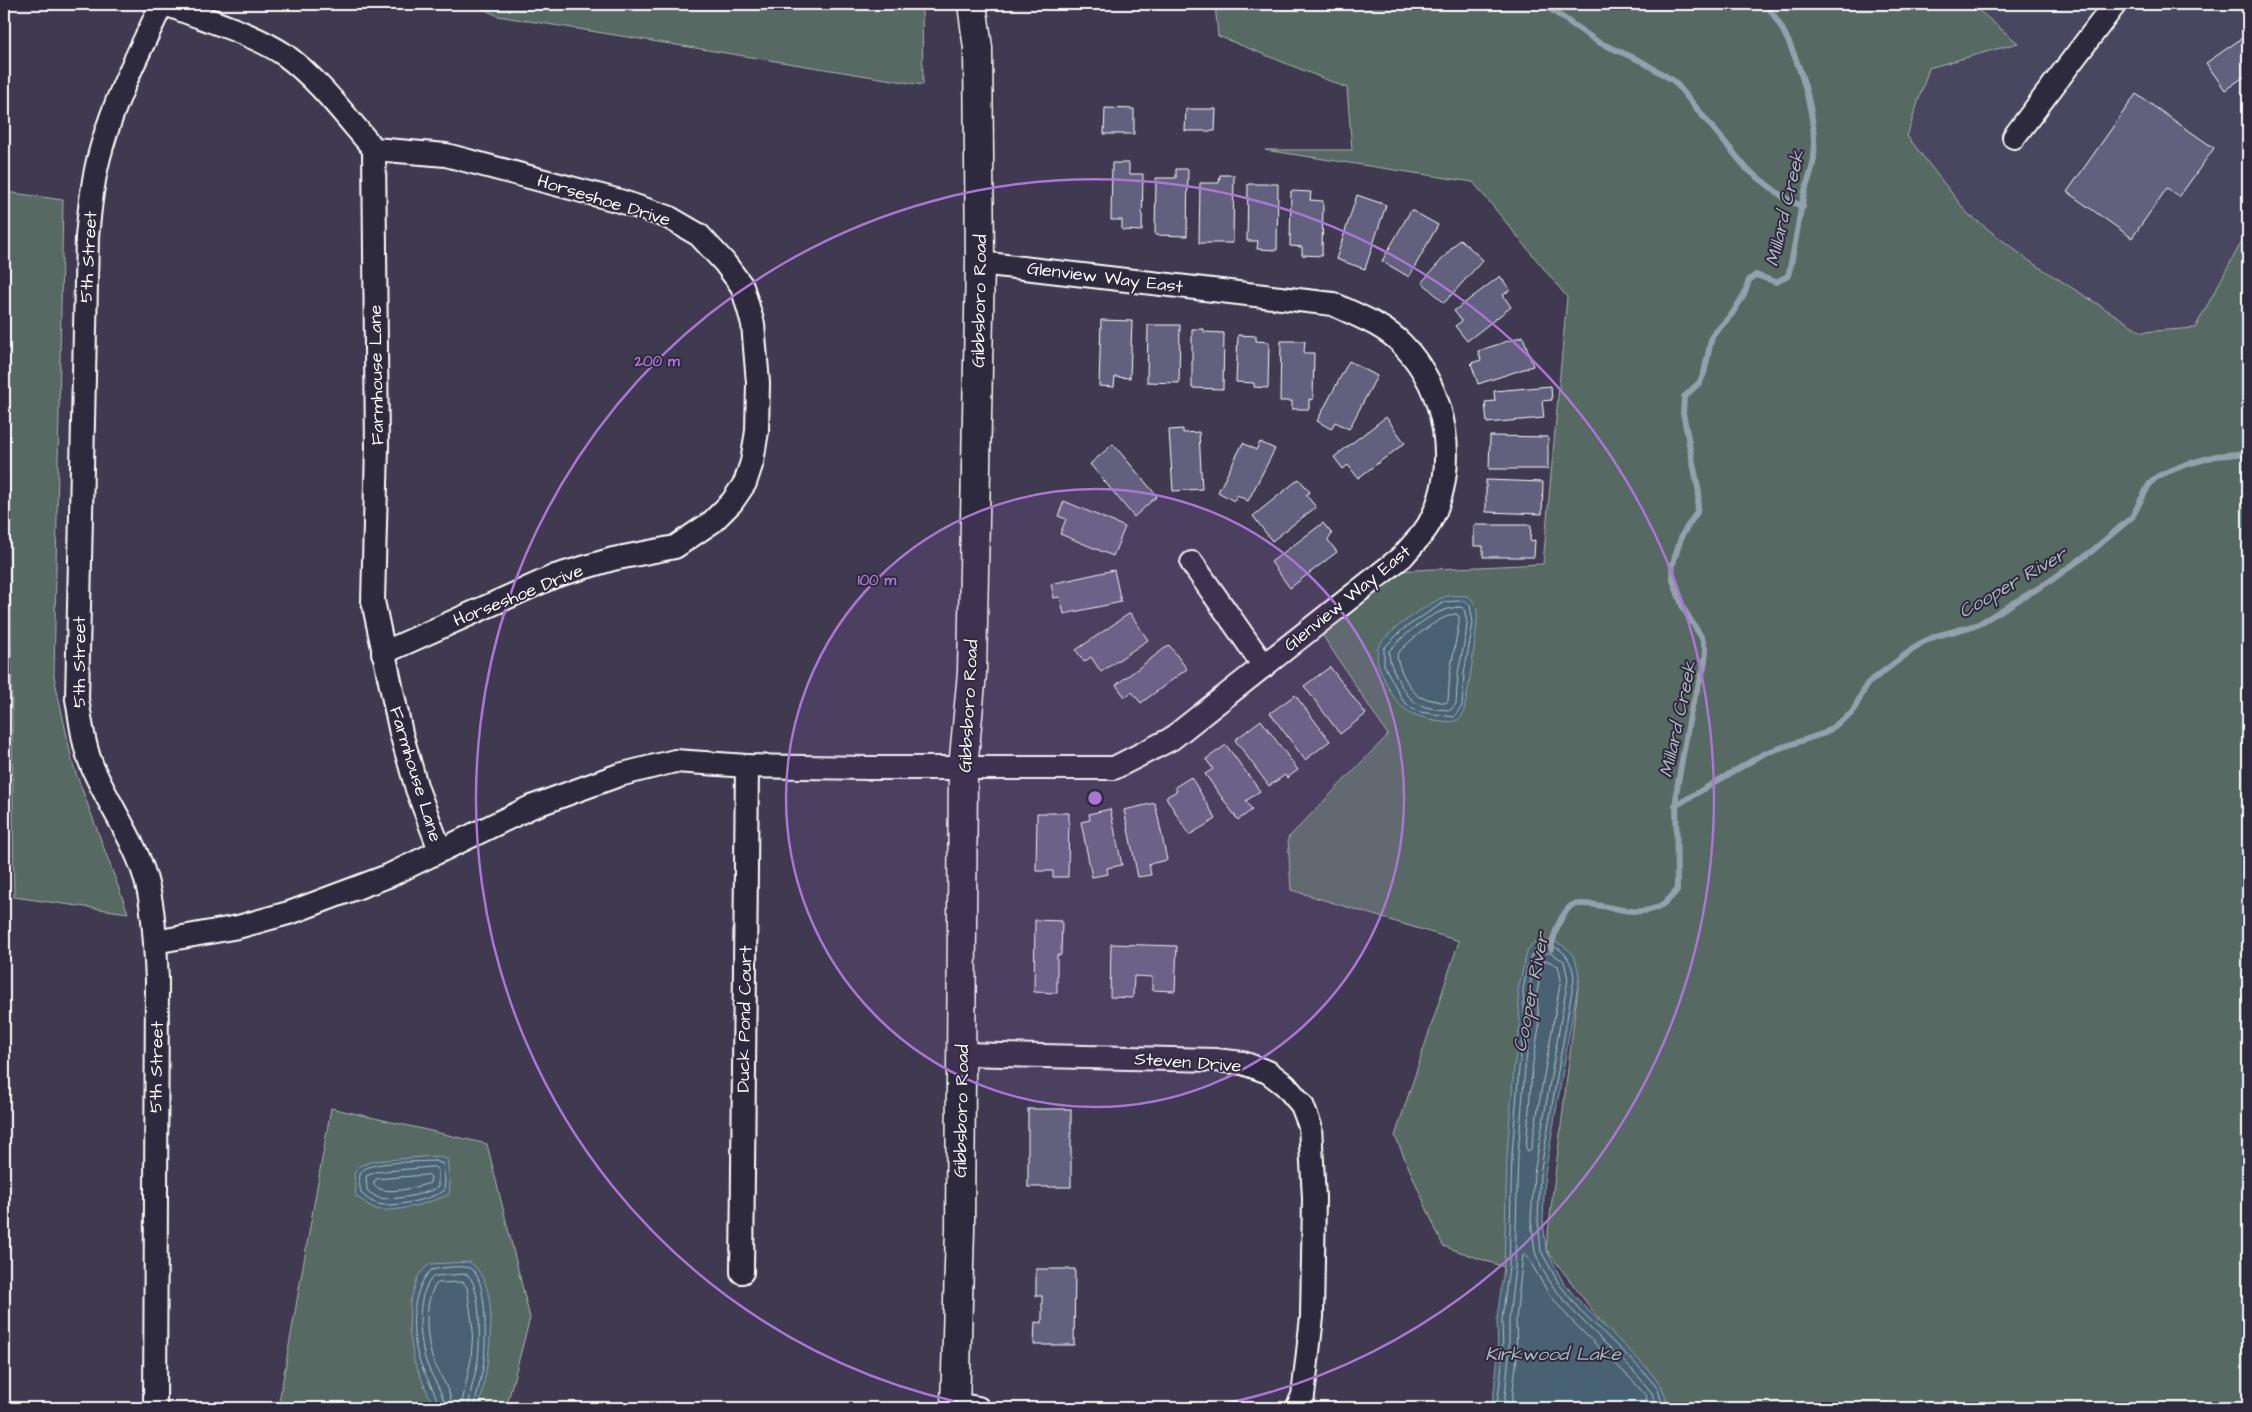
<svg xmlns="http://www.w3.org/2000/svg" width="2252" height="1412" font-family="'Architects Daughter',sans-serif">
  <style>
    .built { fill: #4a465e }
    .green { fill: #576962; stroke: #abb4b0 }
    .water { fill: #496273; stroke: #92a1ab }
    .lines { fill: none; stroke-linecap: round; stroke-linejoin: round }
    .shore { stroke: #b6c0c7; stroke-width: 1 }
    .stream { stroke: #92a1ab; stroke-width: 6 }
    .building { fill: #64617e; stroke: #fff }
    .street-casing { stroke: #fff; stroke-width: 26 }
    .secondary-casing { stroke: #fff; stroke-width: 31 }
    .street { stroke: #2f2a3d; stroke-width: 22 }
    .secondary { stroke: #2f2a3d; stroke-width: 28 }
    .ring { fill: none; stroke: #a976d5; stroke-width: 2.5 }
    .labels { text-anchor: middle; stroke-width: 4; stroke-linejoin: round; paint-order: stroke }
    .street-label { font-size: 18px; fill: #fff; stroke: #2f2a3d }
    .water-label { font-size: 19px; font-style: italic; fill: #adb8c0; stroke: #2f2a3d }
    .centre { fill: #a976d5; stroke: #2f2a3d; stroke-width: 2.5 }
    .ring-label { font-size: 15px; text-anchor: middle; font-weight: bold; fill: #a976d5; stroke: #2f2a3d; stroke-width: 4; stroke-linejoin: round; paint-order: stroke }
  </style>
  <rect width="100%" height="100%" fill="#3f3a50"/>
  <filter id="ink" filterUnits="userSpaceOnUse"><feTurbulence type="fractalNoise" baseFrequency=".02" numOctaves="2"/><feDisplacementMap in="SourceGraphic" scale="10" xChannelSelector="R" yChannelSelector="G"/><feConvolveMatrix kernelMatrix="1 2 1 2 8 2 1 2 1" color-interpolation-filters="sRGB"/></filter>
  <g filter="url(#ink)">
    <!-- built -->
    <polygon class="built" points="1971,4 2248,4 2248,230 2195,328 2142,332 2031,262 1968,214 1907,136 1929,68 2018,43"/>
    <!-- green -->
    <g class="green">
      <polygon points="473,4 922,4 923,85 498,16"/>
      <polygon points="1215,4 1971,4 2018,43 1929,68 1907,136 1968,214 2031,262 2142,332 2195,328 2248,230 2248,1408 1666,1408 1546,1249 1579,979 1504,1267 1443,1246 1395,1136 1459,941 1291,890 1288,838 1388,735 1319,630 1393,571 1543,564 1567,297 1473,182 1265,150 1352,150 1347,88 1218,36"/>
      <polygon points="6,192 63,200 54,676 73,765 128,913 14,897"/>
      <polygon points="331,1108 487,1144 530,1318 506,1408 278,1408"/>
    </g>
    <!-- water -->
    <g class="water">
      <path d="M1468,596c5,5 8,9 9,16 2,9 -11,99 -15,104 -5,7 -13,6 -20,5 -40,-5 -47,-17 -62,-52 -3,-6 -4,-17 -1,-23 5,-12 50,-43 63,-48 7,-4 18,-2 26,-2z"/>
      <path d="M1537,941c28,-2 41,12 42,38l-34,195 -2,46 3,29 17,33 19,22 65,64 15,19 7,21h-177l6,-53 -1,-36 7,-52 3,-113 7,-87 6,-41 -2,-36 9,-38 5,-8z"/>
      <path d="M435,1156l12,3 3,22 -1,13c-15,8 -57,20 -73,15 -7,-3 -13,-8 -20,-13l-2,-22 5,-8 15,-5z"/>
      <path d="M469,1262c37,23 17,108 11,143l-1,3h-45l-20,-47 -5,-31 1,-28 8,-26 11,-12z"/>
    </g>
    <g class="lines">
      <!-- shore -->
      <g class="shore">
        <polygon points="1465,601 1470,605 1473,623 1464,674 1462,706 1454,717 1420,712 1411,708 1403,701 1384,665 1384,648 1402,630 1444,602"/>
        <path d="M1458,607l6,1 3,15 -1,11 -8,39 -2,31 -5,6c-30,-1 -40,-5 -54,-32 -4,-9 -8,-16 -8,-27 17,-18 44,-42 69,-44z"/>
        <path d="M1456,614l3,2v7l-9,49 -2,29 -3,2 -26,-6c-10,-9 -22,-30 -22,-43 12,-13 41,-38 59,-40z"/>
        <polygon points="1546,960 1558,966 1561,979 1531,1149 1528,1151 1526,1148 1532,1069 1539,1027 1537,992 1542,966"/>
        <path d="M435,1161l8,3 2,17 -1,10c-13,8 -51,17 -66,13 -7,-2 -12,-6 -17,-11 -1,-6 -4,-18 2,-23 10,-9 58,-8 72,-9z"/>
        <path d="M434,1167l4,3v17c-11,7 -45,14 -58,11 -5,-1 -10,-5 -13,-8l-1,-14 10,-4z"/>
        <path d="M429,1175l2,2 -1,6c-14,4 -45,14 -56,2v-4l3,-2z"/>
        <path d="M439,1408c-2,-15 -14,-31 -19,-46 -10,-27 -10,-71 11,-92 10,-2 29,-5 38,-2 19,6 17,74 15,91 -1,17 -8,33 -9,49"/>
        <path d="M445,1408c-1,-17 -16,-33 -20,-50 -6,-23 -10,-64 9,-82l32,-2c16,8 14,69 12,85 -2,17 -9,32 -9,49"/>
        <path d="M452,1408c0,-18 -14,-34 -20,-51 -6,-21 -9,-56 5,-74l26,-1 4,5 6,43 -2,29 -10,49"/>
        <path d="M1497,1408l6,-53 -1,-36 7,-52 3,-113 7,-86 6,-42 -2,-36 5,-28 8,-14c23,-9 37,11 38,31l-34,195 -2,46 3,31 18,33 19,24 65,63 15,18 5,19"/>
        <polyline points="1504,1408 1509,1355 1509,1319 1515,1267 1518,1154 1525,1068 1531,1027 1529,991 1534,964 1540,953 1550,953 1564,961 1568,979 1534,1173 1531,1220 1535,1252 1542,1269 1554,1288 1574,1312 1638,1376 1652,1393 1657,1408"/>
        <polyline points="1511,1408 1517,1356 1516,1319 1523,1255 1525,1253 1549,1294 1569,1318 1633,1381 1646,1396 1649,1408"/>
      </g>
      <!-- stream -->
      <g class="stream">
        <polyline points="1543,4 1598,42 1641,61 1674,81 1747,169 1783,197 1803,207"/>
        <polyline points="1675,806 1765,753 1825,733 1852,713 1867,684 1921,643 1936,636 1977,625 2050,581 2092,551 2132,517 2150,483 2158,476 2184,465 2216,456 2248,453"/>
        <path d="M1551,949c3,-15 9,-34 21,-44 38,-7 74,27 105,-15l-1,-96 15,-84 13,-43 2,-15 -4,-14 -19,-30 -10,-28 -1,-14 10,-31 15,-23 2,-19 -16,-80 1,-16 16,-15 4,-9 8,-37 20,-22 12,-19 5,-15 7,-5 20,7 12,-6c7,-27 10,-55 16,-82 3,-12 9,-24 10,-37 3,-48 -19,-115 -48,-153"/>
      </g>
    </g>
    <!-- building -->
    <g class="building">
      <polygon points="2248,34 2248,74 2225,90 2206,63"/>
      <polygon points="2136,94 2214,148 2179,197 2167,188 2132,238 2067,192"/>
      <polygon points="1105,108 1134,109 1134,134 1104,134"/>
      <polygon points="1186,109 1216,109 1215,131 1185,131"/>
      <polygon points="1112,163 1129,163 1129,174 1143,174 1142,231 1122,230 1122,220 1111,220"/>
      <polygon points="1176,169 1188,169 1187,236 1155,235 1156,178 1176,178"/>
      <polygon points="1220,175 1234,175 1233,243 1199,243 1200,183 1219,183"/>
      <polygon points="1248,184 1278,184 1277,250 1257,249 1258,241 1247,241"/>
      <polygon points="1291,191 1311,192 1310,200 1323,201 1322,256 1302,255 1302,247 1290,246"/>
      <polygon points="1357,195 1386,205 1365,269 1336,259"/>
      <polygon points="1411,210 1438,225 1409,277 1382,261"/>
      <polygon points="1460,239 1483,260 1444,303 1422,282"/>
      <polygon points="1500,276 1510,290 1503,295 1511,307 1467,341 1455,326 1462,321 1454,311"/>
      <polygon points="1101,320 1132,321 1130,378 1115,377 1114,387 1099,386"/>
      <polygon points="1148,325 1180,325 1179,383 1147,382"/>
      <polygon points="1192,329 1204,329 1204,332 1224,333 1223,389 1192,388"/>
      <polygon points="1238,335 1256,336 1256,341 1269,342 1268,388 1254,387 1254,383 1236,382"/>
      <polygon points="1523,336 1533,366 1478,384 1471,363 1481,360 1478,351"/>
      <polygon points="1281,341 1305,341 1304,353 1314,353 1313,400 1309,399 1309,409 1292,409 1292,401 1280,401"/>
      <polygon points="1349,361 1377,376 1349,429 1335,422 1331,429 1317,421"/>
      <polygon points="1551,386 1552,400 1542,401 1544,418 1487,423 1485,402 1495,401 1494,391"/>
      <polygon points="1386,417 1405,443 1358,478 1348,465 1343,469 1334,457"/>
      <polygon points="1183,429 1183,433 1199,432 1202,489 1173,491 1169,430"/>
      <polygon points="1490,436 1548,437 1548,469 1489,469"/>
      <polygon points="1260,442 1275,449 1248,501 1237,495 1234,501 1218,492 1243,443 1256,450"/>
      <polygon points="1113,444 1157,496 1134,517 1090,464"/>
      <polygon points="1299,479 1310,492 1306,495 1316,507 1272,541 1253,516"/>
      <polygon points="1486,480 1543,482 1542,514 1486,512"/>
      <polygon points="1064,501 1125,527 1113,556 1060,534 1066,519 1058,516"/>
      <polygon points="1323,523 1332,534 1328,540 1337,552 1290,588 1271,562"/>
      <polygon points="1474,525 1531,525 1530,541 1535,540 1534,557 1483,557 1483,546 1474,546"/>
      <polygon points="1114,570 1121,602 1064,614 1060,597 1054,598 1051,584"/>
      <polygon points="1130,613 1148,640 1101,672 1091,657 1084,662 1076,650"/>
      <polygon points="1169,645 1187,669 1141,703 1132,692 1125,697 1116,685"/>
      <polygon points="1330,667 1366,714 1340,734 1304,686"/>
      <polygon points="1295,695 1330,741 1305,760 1270,713"/>
      <polygon points="1261,720 1298,770 1287,778 1285,775 1269,786 1235,740"/>
      <polygon points="1226,745 1260,791 1246,801 1252,810 1238,820 1205,774 1213,769 1206,759"/>
      <polygon points="1191,777 1216,819 1189,835 1166,797 1177,791 1175,787"/>
      <polygon points="1155,803 1167,860 1149,864 1151,875 1138,877 1124,810"/>
      <polygon points="1110,809 1122,865 1107,868 1108,874 1092,877 1081,822 1090,820 1089,814"/>
      <polygon points="1037,813 1069,813 1068,877 1053,877 1053,871 1036,871"/>
      <polygon points="1035,920 1062,921 1061,955 1057,955 1057,993 1034,992"/>
      <polygon points="1111,944 1177,946 1175,991 1152,990 1152,977 1134,976 1133,998 1110,997"/>
      <rect x="1028" y="1109" width="43" height="78"/>
      <polygon points="1036,1269 1075,1269 1074,1345 1034,1345 1035,1322 1042,1323 1042,1296 1036,1296"/>
    </g>
    <g class="lines">
      <defs>
        <g id="street">
          <path d="M166,4c34,14 89,30 119,51 34,25 61,62 89,94l3,298 -4,154 28,132 16,56 23,61"/>
          <polyline points="2014,137 2115,4"/>
          <polyline points="374,149 446,155 620,201 668,217 699,235 724,262 742,286 753,324 758,383 757,431 752,462 745,483 732,502 712,522 675,547 613,559 555,576 383,653"/>
          <polyline points="1192,563 1264,666"/>
          <path d="M155,942l83,-15 54,-15 96,-36 143,-69 88,-32 56,-14 72,5 121,2h246l57,-29 232,-183c8,-10 20,-21 26,-32 31,-57 18,-134 -27,-180 -18,-19 -46,-29 -69,-40l-353,-41"/>
          <polyline points="962,1054 1215,1060 1243,1063 1268,1072 1285,1085 1302,1105 1310,1126 1314,1198 1312,1317 1303,1396 1297,1408"/>
          <polyline points="742,1272 747,766"/>
          <polyline points="955,1404 978,1408"/>
          <path d="M155,1408l2,-429c-2,-30 -2,-62 -9,-91 -10,-45 -39,-81 -56,-122 -9,-21 -11,-45 -15,-67l10,-462c3,-31 6,-61 15,-91 14,-50 38,-96 60,-142"/>
        </g>
        <polyline id="secondary" points="955,1408 960,1229 963,768 972,673 980,263 978,48 972,4"/>
      </defs>
      <!-- street casing -->
      <use href="#street" class="street-casing"/>
      <!-- secondary casing -->
      <use href="#secondary" class="secondary-casing"/>
      <!-- street -->
      <use href="#street" class="street"/>
      <!-- secondary -->
      <use href="#secondary" class="secondary"/>
    </g>
  </g>
  <!-- distance rings -->
  <circle cx="1095" cy="798" r="309" fill="#a976d5" fill-opacity=".12"/>
  <g class="ring">
    <circle cx="1095" cy="798" r="309"/>
    <path d="M988 1408A619 619 0 1 1 1202 1408"/>
  </g>
  <g class="labels">
    <!-- street labels -->
    <g class="street-label">
      <text transform="translate(604 200) rotate(17)" y="6">Horseshoe Drive</text>
      <text transform="translate(88 257) rotate(-87)" y="6">5th Street</text>
      <text transform="translate(1105 277) rotate(7)" y="6">Glenview Way East</text>
      <text transform="translate(979 301) rotate(-89)" y="6">Gibbsboro Road</text>
      <text transform="translate(376 375) rotate(-91)" y="6">Farmhouse Lane</text>
      <text transform="translate(518 595) rotate(-22)" y="6">Horseshoe Drive</text>
      <text transform="translate(1347 598) rotate(-39)" y="6">Glenview Way East</text>
      <text transform="translate(79 662) rotate(-90)" y="6">5th Street</text>
      <text transform="translate(968 706) rotate(-87)" y="6">Gibbsboro Road</text>
      <text transform="translate(416 774) rotate(73)" y="6">Farmhouse Lane</text>
      <text transform="translate(744 1019) rotate(-89)" y="6">Duck Pond Court</text>
      <text transform="translate(1188 1062) rotate(4)" y="6">Steven Drive</text>
      <text transform="translate(156 1067) rotate(-89)" y="6">5th Street</text>
      <text transform="translate(961 1111) rotate(-89)" y="6">Gibbsboro Road</text>
    </g>
    <!-- water labels -->
    <g class="water-label">
      <text transform="translate(1784 208) rotate(-77)" y="7">Millard Creek</text>
      <text transform="translate(2012 582) rotate(-30)" y="7">Cooper River</text>
      <text transform="translate(1677 719) rotate(-78)" y="7">Millard Creek</text>
      <text transform="translate(1530 992) rotate(-79)" y="7">Cooper River</text>
      <text x="1553" y="1360">Kirkwood Lake</text>
    </g>
  </g>
  <circle cx="1095" cy="798" r="8" class="centre"/>
  <g class="ring-label">
    <text x="657" y="366">200 m</text>
    <text x="877" y="585">100 m</text>
  </g>
  <!-- margin -->
  <rect width="2252" height="1412" fill="none" stroke="#2f2a3d" stroke-width="20"/>
  <rect x="10" y="10" width="2232" height="1392" fill="none" stroke="#fff" stroke-width="2" filter="url(#ink)"/>
</svg>
